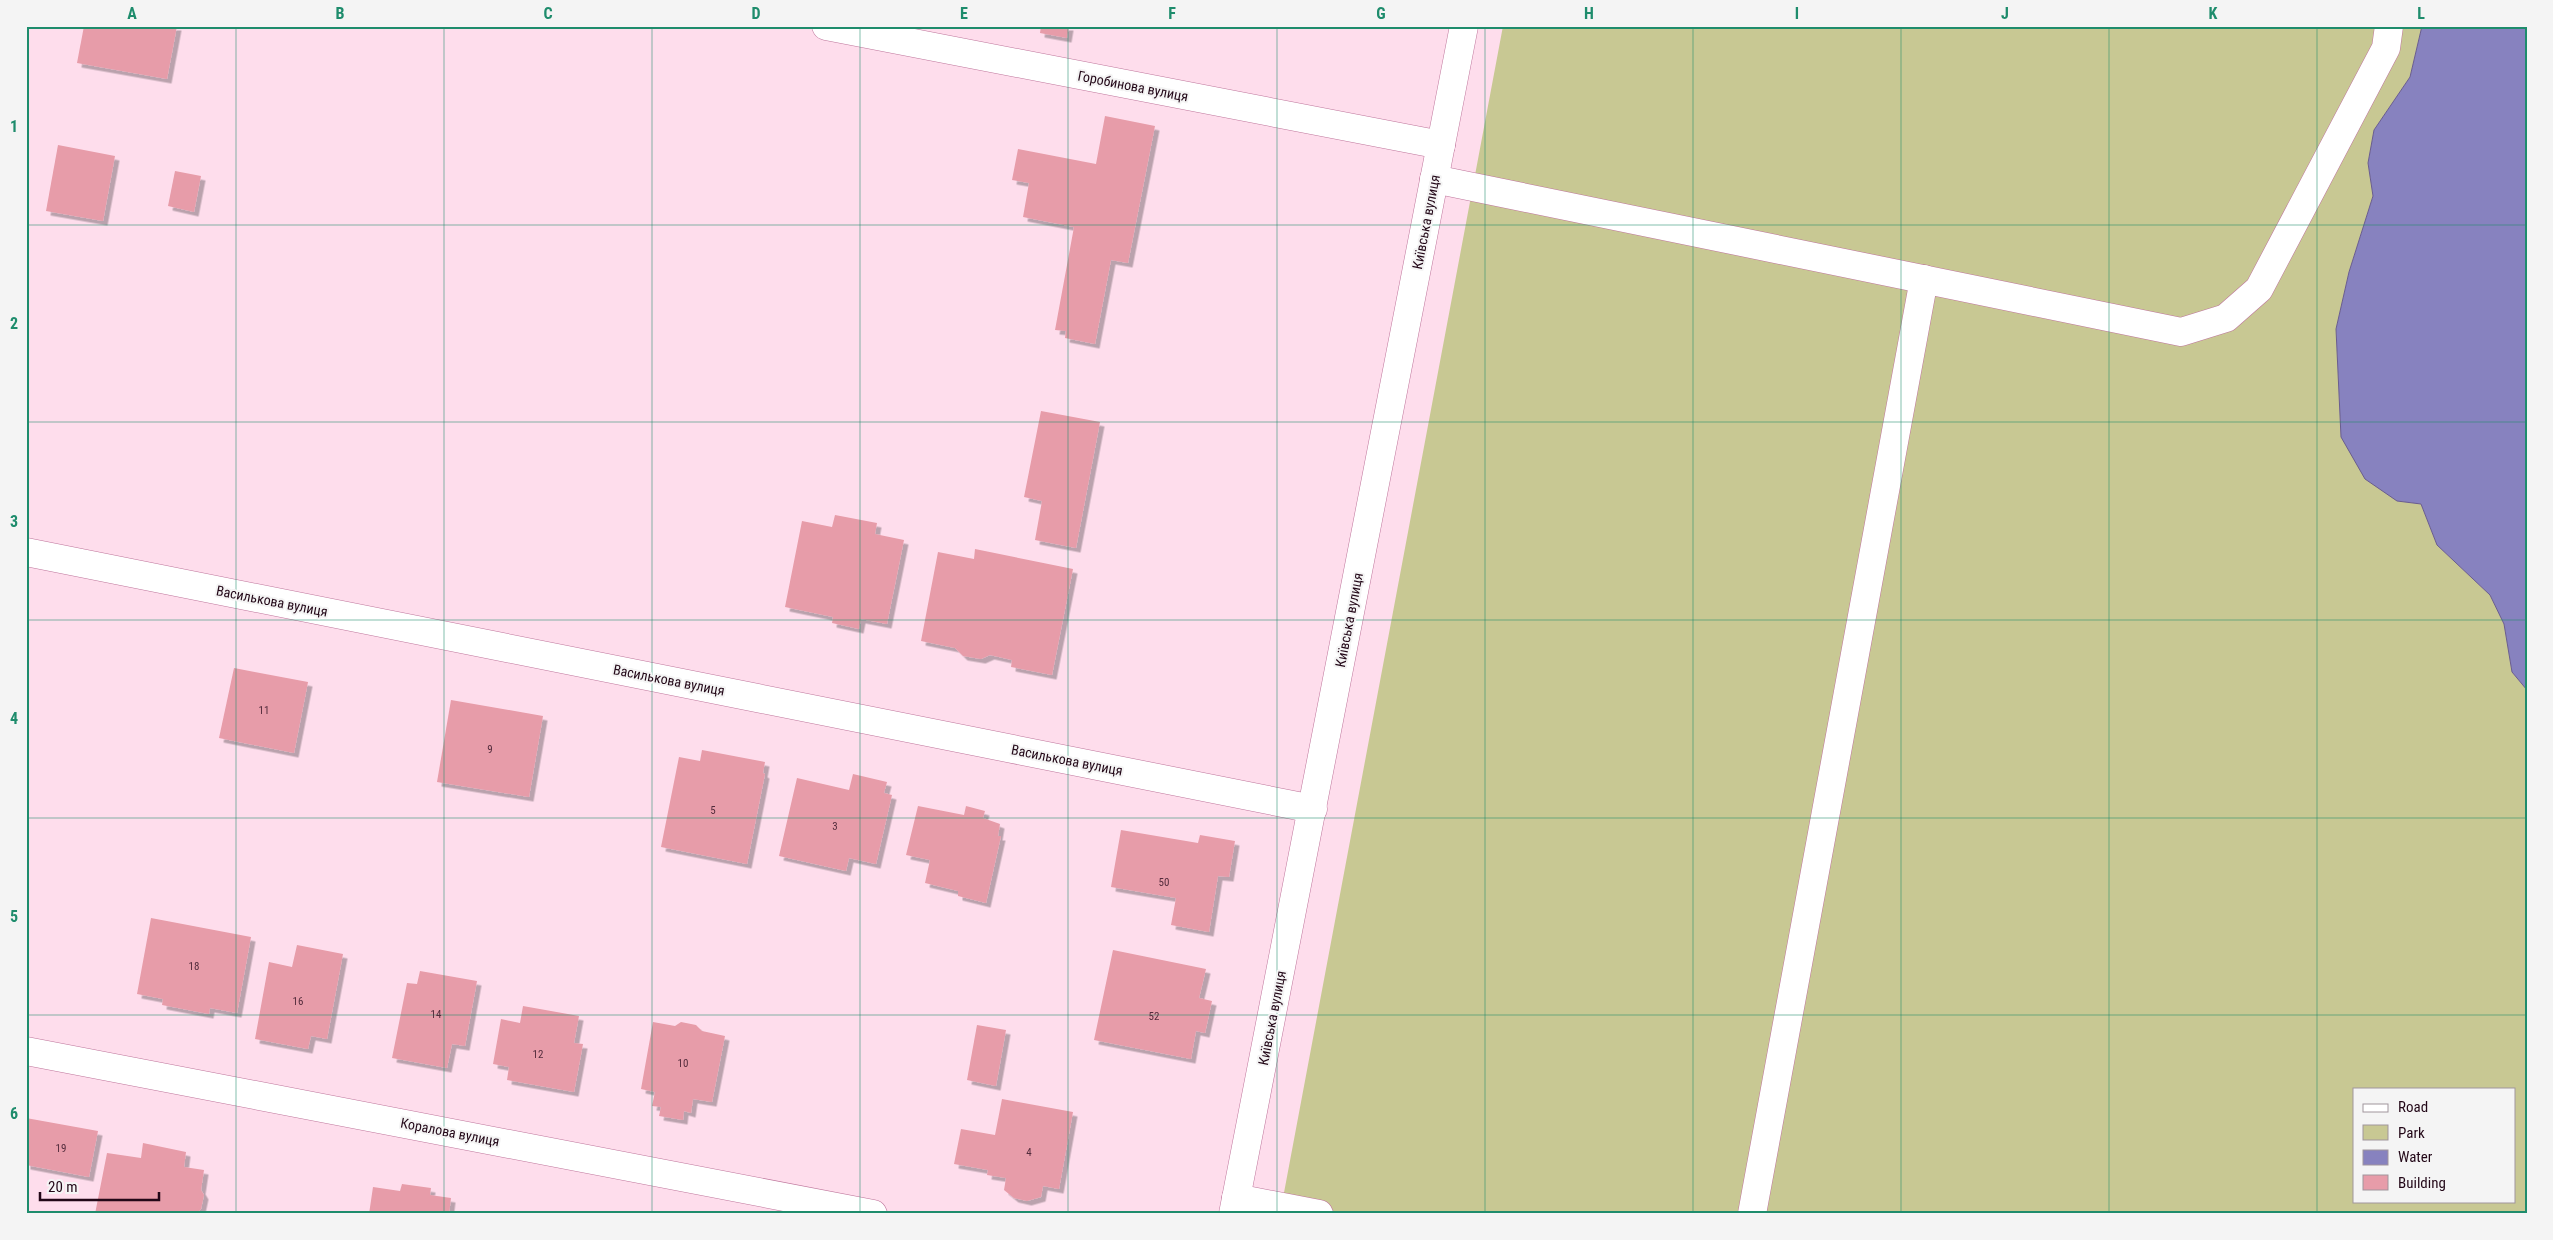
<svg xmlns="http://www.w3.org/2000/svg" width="2553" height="1240" font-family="'Roboto Condensed',sans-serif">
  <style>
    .green { fill: #c8c893; fill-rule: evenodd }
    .water { fill: #8782bf; stroke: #695d8d }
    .building { fill: #e79ca9; filter: url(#shadow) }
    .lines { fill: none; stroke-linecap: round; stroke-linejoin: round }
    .minor-casing { stroke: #be759b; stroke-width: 29 }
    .minor { stroke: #fff; stroke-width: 28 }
    .grid { fill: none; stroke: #1e8c6c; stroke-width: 1; stroke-opacity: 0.55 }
    .labels { text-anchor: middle; stroke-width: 4; stroke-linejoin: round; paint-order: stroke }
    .number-label { font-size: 11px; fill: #532c3c }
    .street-label { font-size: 14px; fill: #220717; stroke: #f4f4f4 }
    .neatline { fill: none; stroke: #1e8c6c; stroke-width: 2 }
    .grid-label { font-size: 16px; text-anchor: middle; font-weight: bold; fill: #1e8c6c }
  </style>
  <defs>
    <filter id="shadow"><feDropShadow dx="4.5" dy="4.5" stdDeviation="0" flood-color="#0004"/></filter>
  </defs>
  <rect width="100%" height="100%" fill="#feddec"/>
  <!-- green -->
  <path class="green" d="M1503,26h919l-12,51 -36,53 -6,33 5,33 -24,76 -13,57 5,108 56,64 24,3 16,41 53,50 14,29 8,48 15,18v524h-1247zM2354,1089h160v112h-160z"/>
  <!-- water -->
  <polygon class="water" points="2422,26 2527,26 2527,690 2512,672 2504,624 2490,595 2437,545 2421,504 2397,501 2365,479 2341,437 2336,329 2349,272 2373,196 2368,163 2374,130 2410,77"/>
  <!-- building -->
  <g class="building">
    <polygon points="84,26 177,26 167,79 77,63"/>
    <polygon points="1041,26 1069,26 1067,38 1040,33"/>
    <polygon points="1105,116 1155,126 1128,263 1111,260 1095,344 1065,338 1066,331 1055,330 1074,227 1023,217 1029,183 1012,180 1018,149 1096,164"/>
    <polygon points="58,145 115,156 103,221 46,211"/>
    <polygon points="175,171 201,176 194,212 168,206"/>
    <polygon points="1041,411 1100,422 1076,548 1035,540 1042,501 1024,497"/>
    <polygon points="835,515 877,523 875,534 904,540 887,624 861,619 859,629 832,623 833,617 785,607 802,521 832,527"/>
    <polygon points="975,549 1073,569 1052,675 1011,667 1012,660 990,655 981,659 963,656 955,648 921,641 938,552 974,559"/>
    <polygon points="234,668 308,682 294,753 219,738"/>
    <polygon points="451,700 543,716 529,797 437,782"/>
    <polygon points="702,750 765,762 763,773 765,774 747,864 661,847 679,757 700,761"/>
    <polygon points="853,774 887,782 884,793 892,795 876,864 849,858 846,871 779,856 797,778 849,790"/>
    <polygon points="918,806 964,815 966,806 985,811 983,818 1000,824 998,836 1001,836 986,903 958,896 958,891 925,883 930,860 906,855"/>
    <polygon points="1121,830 1198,843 1200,835 1235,841 1229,877 1218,876 1209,932 1171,925 1176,898 1111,887"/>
    <polygon points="151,918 251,937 237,1013 210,1008 209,1014 162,1005 163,999 137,994"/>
    <polygon points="297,945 343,954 327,1039 311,1036 308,1049 255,1039 269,962 292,967"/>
    <polygon points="1113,950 1206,969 1199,998 1212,1001 1205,1033 1196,1031 1191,1059 1094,1040"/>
    <polygon points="420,971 477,981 465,1046 452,1044 447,1068 392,1058 407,983 417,984"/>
    <polygon points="523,1006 579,1016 574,1043 583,1044 574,1092 507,1080 509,1067 493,1064 501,1019 520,1023"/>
    <polygon points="653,1022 675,1026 681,1022 696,1025 702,1031 725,1036 712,1102 693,1099 691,1113 684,1111 683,1120 659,1116 661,1107 652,1106 655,1092 641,1089"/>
    <polygon points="977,1025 1006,1030 996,1086 967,1080"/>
    <polygon points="1002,1099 1073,1112 1059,1189 1043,1186 1041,1197 1027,1201 1014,1198 1004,1190 1006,1178 987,1175 988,1170 954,1164 961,1129 995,1135"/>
    <polygon points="26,1118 98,1131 89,1177 26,1165"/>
    <polygon points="143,1143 186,1152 184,1167 204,1170 201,1190 204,1195 201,1209 196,1214 95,1214 107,1153 141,1158"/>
    <polygon points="402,1184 431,1188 430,1195 451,1198 449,1214 369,1214 373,1187 400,1191"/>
  </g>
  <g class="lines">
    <defs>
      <g id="minor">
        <polyline points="826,26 1441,145"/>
        <polyline points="1434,179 2181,332 2226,318 2259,289 2386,48 2389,26"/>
        <polyline points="26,552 1313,809"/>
        <polyline points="26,1051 873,1214"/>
        <polyline points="1236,1198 1319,1214"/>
        <polyline points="1233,1214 1464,26"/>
        <polyline points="1752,1214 1924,279"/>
      </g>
    </defs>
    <!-- minor casing -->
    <use href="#minor" class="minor-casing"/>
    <!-- minor -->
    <use href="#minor" class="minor"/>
  </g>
  <!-- grid -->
  <path class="grid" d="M236,26v1188M444,26v1188M652,26v1188M860,26v1188M1068,26v1188M1277,26v1188M1485,26v1188M1693,26v1188M1901,26v1188M2109,26v1188M2317,26v1188M26,225h2501M26,422h2501M26,620h2501M26,818h2501M26,1015h2501"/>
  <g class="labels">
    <!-- number labels -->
    <g class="number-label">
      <text x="264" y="714">11</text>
      <text x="490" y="753">9</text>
      <text x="713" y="814">5</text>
      <text x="835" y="830">3</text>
      <text x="1164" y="886">50</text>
      <text x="194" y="970">18</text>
      <text x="298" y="1005">16</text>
      <text x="436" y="1018">14</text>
      <text x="1154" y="1020">52</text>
      <text x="538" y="1058">12</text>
      <text x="683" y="1067">10</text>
      <text x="61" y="1152">19</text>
      <text x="1029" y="1156">4</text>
    </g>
    <!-- street labels -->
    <g class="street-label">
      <text transform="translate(1133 86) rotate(11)" y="5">Горобинова вулиця</text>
      <text transform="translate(1426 222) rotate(-79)" y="5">Київська вулиця</text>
      <text transform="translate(272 601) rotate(11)" y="5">Василькова вулиця</text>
      <text transform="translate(1349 620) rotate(-79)" y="5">Київська вулиця</text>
      <text transform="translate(669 680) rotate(11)" y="5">Василькова вулиця</text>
      <text transform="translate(1067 760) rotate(11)" y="5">Василькова вулиця</text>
      <text transform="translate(1272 1018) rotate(-79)" y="5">Київська вулиця</text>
      <text transform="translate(450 1132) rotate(11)" y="5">Коралова вулиця</text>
    </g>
  </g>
  <!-- border -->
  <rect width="2553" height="1240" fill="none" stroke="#f4f4f4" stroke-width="55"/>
  <!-- legend -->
  <rect x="2353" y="1088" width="162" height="115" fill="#f4f4f4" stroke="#a0959c"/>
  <rect x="2363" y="1104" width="25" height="8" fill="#ffffff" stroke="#a0959c"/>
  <text x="2398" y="1112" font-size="15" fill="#220717">Road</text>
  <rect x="2363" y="1125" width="25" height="15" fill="#c8c893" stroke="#a0959c"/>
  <text x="2398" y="1138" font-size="15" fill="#220717">Park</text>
  <rect x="2363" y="1150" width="25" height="15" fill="#8782bf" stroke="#a0959c"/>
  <text x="2398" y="1162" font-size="15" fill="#220717">Water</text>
  <rect x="2363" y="1175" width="25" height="15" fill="#e79ca9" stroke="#a0959c"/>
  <text x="2398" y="1188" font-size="15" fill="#220717">Building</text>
  <!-- scale -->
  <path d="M40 1192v8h119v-8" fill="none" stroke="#220717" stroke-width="2.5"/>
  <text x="48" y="1192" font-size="15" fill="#220717" stroke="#f4f4f4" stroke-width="4" paint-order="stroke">20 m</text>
  <rect x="28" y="28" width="2498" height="1184" class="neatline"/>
  <g class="grid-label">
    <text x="132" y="19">A</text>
    <text x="340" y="19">B</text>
    <text x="548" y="19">C</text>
    <text x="756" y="19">D</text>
    <text x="964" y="19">E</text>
    <text x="1172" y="19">F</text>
    <text x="1381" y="19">G</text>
    <text x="1589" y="19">H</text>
    <text x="1797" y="19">I</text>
    <text x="2005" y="19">J</text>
    <text x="2213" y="19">K</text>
    <text x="2421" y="19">L</text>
    <text x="14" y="132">1</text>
    <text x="14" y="329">2</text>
    <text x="14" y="527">3</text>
    <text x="14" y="724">4</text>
    <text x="14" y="922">5</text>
    <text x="14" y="1119">6</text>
  </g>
</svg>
